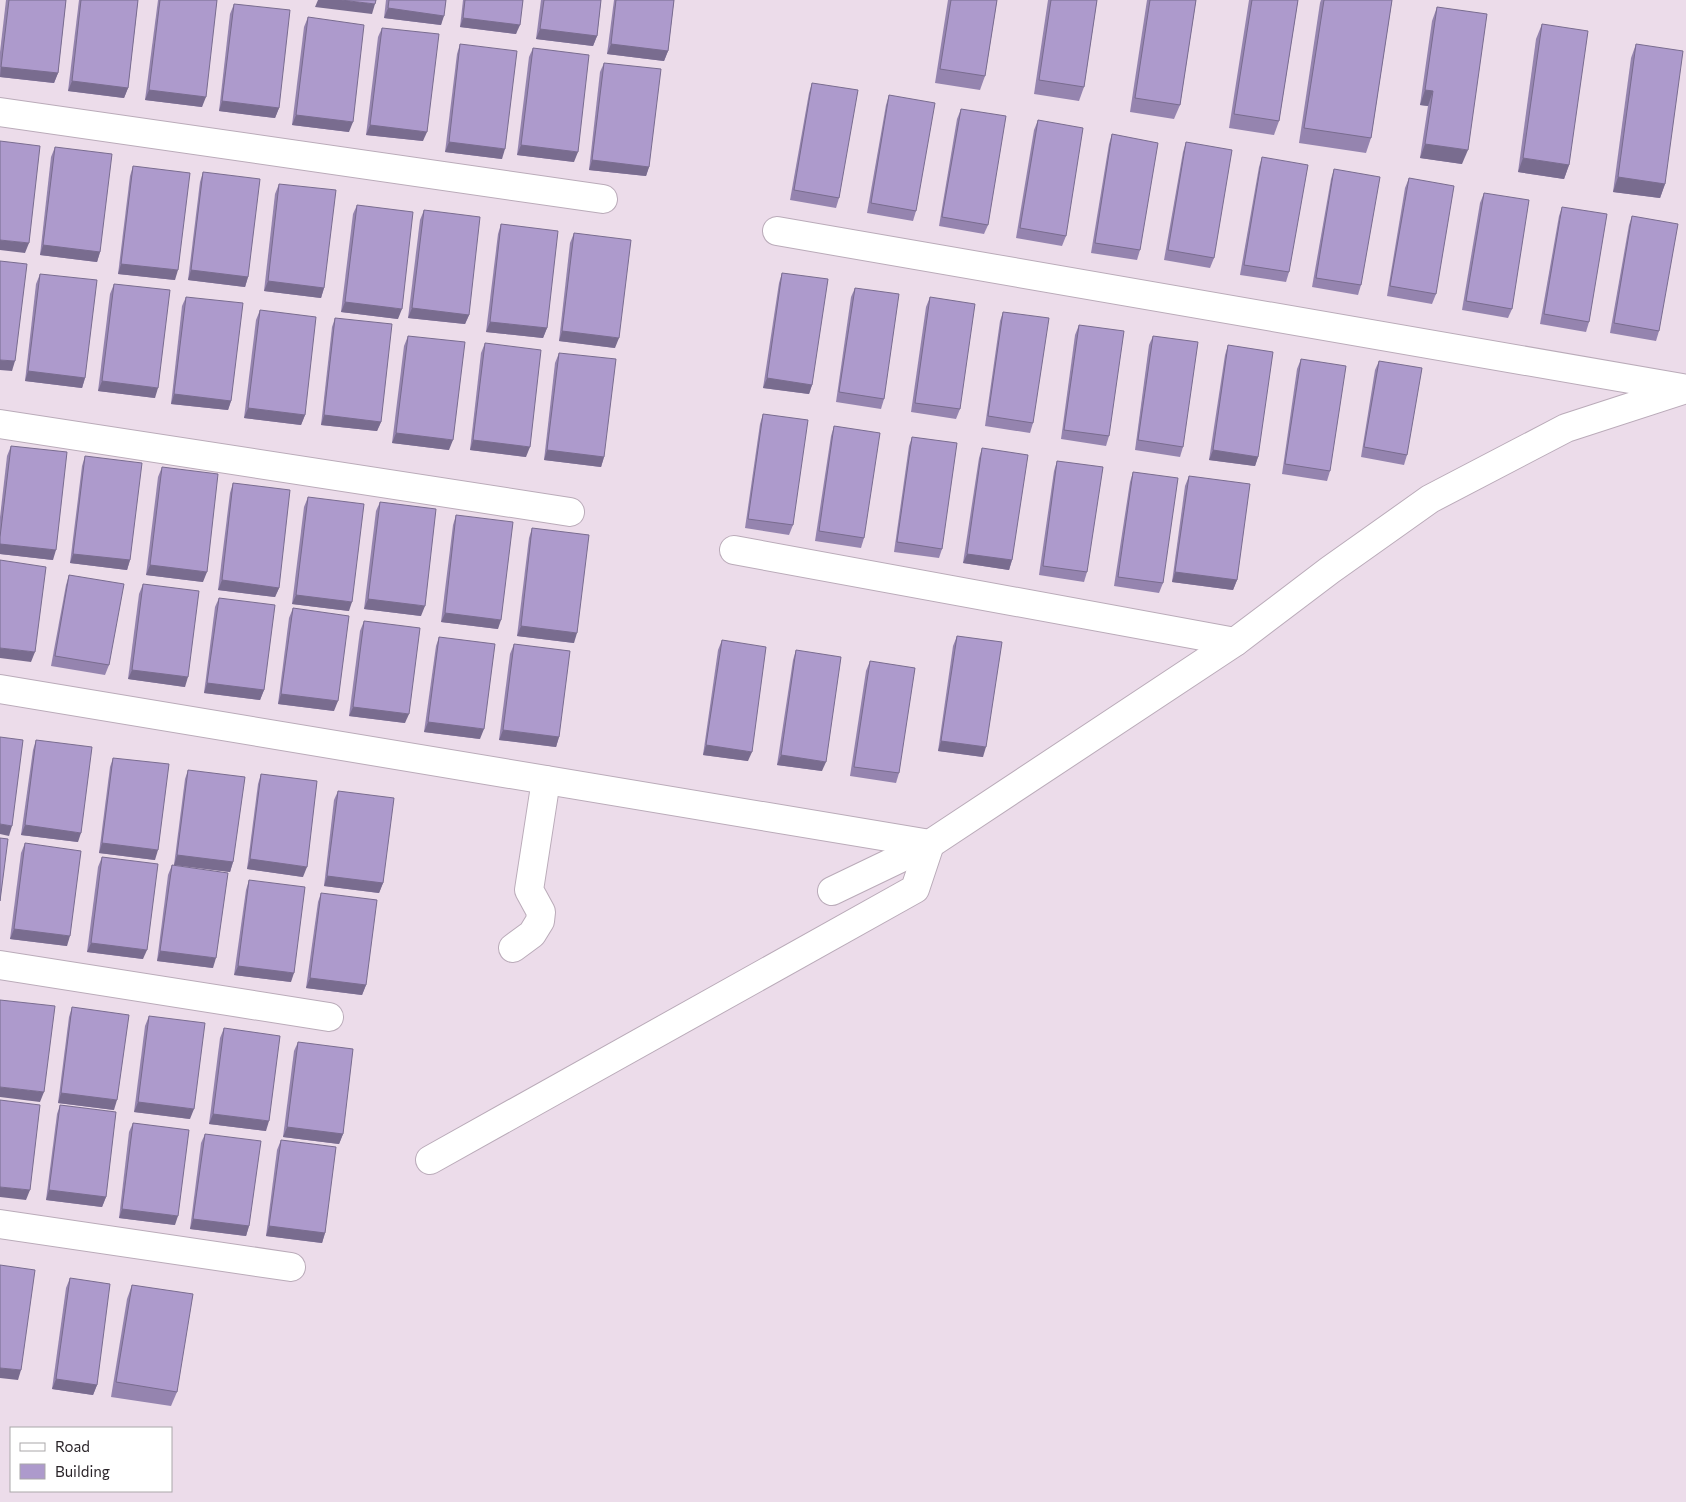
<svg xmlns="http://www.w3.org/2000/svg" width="1686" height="1502" font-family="Commissioner,sans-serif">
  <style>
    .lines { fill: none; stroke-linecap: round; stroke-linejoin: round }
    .minor-casing { stroke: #baabb9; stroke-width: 30 }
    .minor { stroke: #fff; stroke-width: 28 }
    .wall { fill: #9584af }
    .shaded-wall { fill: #796c8f }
    .building { fill: #ad9acc; stroke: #796c8f }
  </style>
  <rect width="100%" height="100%" fill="#ecdcea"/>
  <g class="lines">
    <defs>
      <g id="minor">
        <polyline points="0,112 603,199"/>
        <polyline points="777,231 1682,388"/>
        <polyline points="0,424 570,512"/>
        <polyline points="734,550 1235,642"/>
        <polyline points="0,689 930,844 1235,642 1330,570 1430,499 1566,428 1686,389"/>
        <polyline points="832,891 930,844"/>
        <polyline points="513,948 532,934 540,921 541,912 529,890 546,780"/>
        <polyline points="0,965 329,1017"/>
        <polyline points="430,1160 915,889 930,844"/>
        <polyline points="0,1224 291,1267"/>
      </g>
    </defs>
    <!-- minor casing -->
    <use href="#minor" class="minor-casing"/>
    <!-- minor -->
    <use href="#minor" class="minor"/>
  </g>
  <!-- wall -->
  <g class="wall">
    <polygon points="6,0 66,0 58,73 54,83 0,77 0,52"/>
    <polygon points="79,0 138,0 128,88 124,98 68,91"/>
    <polygon points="158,0 217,0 202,107 145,100"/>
    <polygon points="386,0 446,0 441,25 384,18"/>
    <polygon points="463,0 523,0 516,34 460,27"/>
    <polygon points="541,0 601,0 597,36 593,46 536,39"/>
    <polygon points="614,0 674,0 668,51 664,61 607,54"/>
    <polygon points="948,0 997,0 985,76 980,90 935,83"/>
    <polygon points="1048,0 1097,0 1084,87 1079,101 1034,94"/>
    <polygon points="1147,0 1196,0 1180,105 1174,119 1130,112"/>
    <polygon points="1249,0 1298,0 1279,121 1274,135 1229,128"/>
    <polygon points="1321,0 1392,0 1371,138 1366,153 1299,143 1320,3"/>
    <polygon points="234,4 279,108 275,118 219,111 230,14"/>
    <polygon points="1437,7 1462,164 1420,158 1428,106 1420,105 1432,21"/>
    <polygon points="308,17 349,132 292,125 304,27"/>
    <polygon points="1542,24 1569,165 1564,179 1518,172 1536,39"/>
    <polygon points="382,28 423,141 366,135 378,37"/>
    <polygon points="460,44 502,159 445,152 457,54"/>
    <polygon points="1636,44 1665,184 1660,198 1613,192 1631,58"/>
    <polygon points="533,48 574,162 517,155 529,57"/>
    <polygon points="604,63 649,167 646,176 589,170 600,72"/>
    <polygon points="812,83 839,198 836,208 790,200 809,93"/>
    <polygon points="889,95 916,211 913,221 867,213 886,105"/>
    <polygon points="961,109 988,225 984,234 939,226 957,119"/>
    <polygon points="1038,120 1066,236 1062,246 1016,238 1034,130"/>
    <polygon points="1112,134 1140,250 1137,260 1091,253 1109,144"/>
    <polygon points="1186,142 1214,258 1210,268 1164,260 1183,152"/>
    <polygon points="55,147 100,252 97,262 40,255 51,157"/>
    <polygon points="1262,157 1289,272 1286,282 1240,275 1259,167"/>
    <polygon points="133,166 175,280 118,274 130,176"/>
    <polygon points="1334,169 1361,285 1358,295 1312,287 1331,179"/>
    <polygon points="203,172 248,277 245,287 188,280 200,182"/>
    <polygon points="1409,178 1436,294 1432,304 1387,296 1405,188"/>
    <polygon points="279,184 324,288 321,298 264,291 275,194"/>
    <polygon points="1484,193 1512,309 1508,318 1462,310 1480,203"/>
    <polygon points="357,205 398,319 341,312 353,214"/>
    <polygon points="1562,207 1589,322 1586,332 1540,324 1559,216"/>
    <polygon points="424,210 469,315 465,324 408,318 420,220"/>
    <polygon points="1632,216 1659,331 1656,341 1610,333 1629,225"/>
    <polygon points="501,224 547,328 543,338 486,332 498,234"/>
    <polygon points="574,233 615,348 559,341 570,243"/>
    <polygon points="782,273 812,385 809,394 763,388 779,283"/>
    <polygon points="40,274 85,378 82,388 25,381 36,284"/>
    <polygon points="114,284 155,398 98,391 110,294"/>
    <polygon points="855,288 884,399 881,409 836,402 851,297"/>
    <polygon points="186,297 231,401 228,410 171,404 182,306"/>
    <polygon points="930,297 960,409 956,419 911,412 926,307"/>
    <polygon points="260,310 305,415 301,425 244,418 256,320"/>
    <polygon points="1003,312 1033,423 1030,433 985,426 1000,321"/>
    <polygon points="335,318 381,422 377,431 321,425 332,327"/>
    <polygon points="1079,325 1109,436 1106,446 1061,439 1075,335"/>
    <polygon points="408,336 449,450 392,443 404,346"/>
    <polygon points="1153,336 1183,447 1180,457 1135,450 1149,345"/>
    <polygon points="485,343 526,457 470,450 481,353"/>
    <polygon points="1228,345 1258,457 1255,466 1209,460 1225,355"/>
    <polygon points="559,353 604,457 601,467 544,460 555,363"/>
    <polygon points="1301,359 1330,471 1327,481 1282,474 1297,369"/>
    <polygon points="1379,361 1407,455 1404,465 1361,457 1375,370"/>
    <polygon points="763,414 793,525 789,535 745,528 760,424"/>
    <polygon points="834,426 864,538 861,548 815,541 831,436"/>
    <polygon points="912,437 942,549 939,558 894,552 909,446"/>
    <polygon points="11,446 53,560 0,554 0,517 7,456"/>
    <polygon points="982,448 1012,560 1009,570 963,563 979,458"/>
    <polygon points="85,456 130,560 127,570 70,563 82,466"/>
    <polygon points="1057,461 1087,572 1084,582 1039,575 1054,471"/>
    <polygon points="162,467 203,582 146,575 158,477"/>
    <polygon points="1133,472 1163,583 1159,593 1114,586 1130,482"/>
    <polygon points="1189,476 1237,580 1233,590 1172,582 1185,486"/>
    <polygon points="233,483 279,588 275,597 218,590 230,493"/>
    <polygon points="308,497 349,611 292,604 304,507"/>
    <polygon points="380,502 421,616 364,609 376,511"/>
    <polygon points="456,515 498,629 441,622 453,525"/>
    <polygon points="532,528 574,643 517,636 529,538"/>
    <polygon points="69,575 109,665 105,675 51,666 66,585"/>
    <polygon points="143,584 185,687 128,679 139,594"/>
    <polygon points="219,598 264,690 260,700 204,693 215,607"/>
    <polygon points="293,608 334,711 278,704 289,618"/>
    <polygon points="364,621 405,723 349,716 360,631"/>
    <polygon points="957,636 983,757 938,751 953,646"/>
    <polygon points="439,637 480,739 424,732 436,646"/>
    <polygon points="722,640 748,761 703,755 718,650"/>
    <polygon points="514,644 559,737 556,747 499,740 510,654"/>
    <polygon points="796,650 822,771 777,765 793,660"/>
    <polygon points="870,661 899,773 896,783 850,776 866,671"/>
    <polygon points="36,740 78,842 21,835 33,750"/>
    <polygon points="113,758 155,860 99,853 110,767"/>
    <polygon points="188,770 233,862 230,872 174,865 185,779"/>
    <polygon points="261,774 303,877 247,869 258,784"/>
    <polygon points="338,791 383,883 379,893 324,886 334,800"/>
    <polygon points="25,843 67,946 10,939 21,853"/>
    <polygon points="102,857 143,959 87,952 98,867"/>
    <polygon points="172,865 213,968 157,961 168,875"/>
    <polygon points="249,880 291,982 234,975 246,890"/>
    <polygon points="321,893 366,985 362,995 306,988 318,902"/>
    <polygon points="72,1007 114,1110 58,1103 69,1017"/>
    <polygon points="149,1016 190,1119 134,1112 145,1026"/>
    <polygon points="224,1028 266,1131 209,1124 220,1038"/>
    <polygon points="298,1042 343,1134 339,1144 283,1137 294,1051"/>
    <polygon points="60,1105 106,1197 102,1207 46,1200 57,1114"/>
    <polygon points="133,1123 175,1225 119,1218 129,1132"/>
    <polygon points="205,1134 249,1226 246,1236 190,1229 201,1143"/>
    <polygon points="281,1140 325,1233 322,1243 266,1236 277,1150"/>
    <polygon points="70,1278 97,1385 93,1395 52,1389 66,1288"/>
    <polygon points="132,1285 177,1392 171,1406 111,1397 127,1299"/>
  </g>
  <!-- shaded-wall -->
  <g class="shaded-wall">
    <polygon points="318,0 341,0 375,4 372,14 315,7"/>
    <polygon points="388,8 444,16 441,25 384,18"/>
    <polygon points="463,18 520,25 516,34 460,27"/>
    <polygon points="540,29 597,36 593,46 536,39"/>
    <polygon points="611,44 668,51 664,61 607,54"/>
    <polygon points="1,67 58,73 54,83 0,77"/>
    <polygon points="72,81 128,88 124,98 68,91"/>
    <polygon points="149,90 206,97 202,107 145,100"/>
    <polygon points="1425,90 1433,91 1428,106 1420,105"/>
    <polygon points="222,101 279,108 275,118 219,111"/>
    <polygon points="296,115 353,122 349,132 292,125"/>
    <polygon points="370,125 427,132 423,141 366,135"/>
    <polygon points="449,142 505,149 502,159 445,152"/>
    <polygon points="1425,144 1468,150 1462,164 1420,158"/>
    <polygon points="521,145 578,152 574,162 517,155"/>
    <polygon points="1523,158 1569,165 1564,179 1518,172"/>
    <polygon points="592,160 649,167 646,176 589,170"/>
    <polygon points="1618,177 1665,184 1660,198 1613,192"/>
    <polygon points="0,240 29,243 25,253 0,250"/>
    <polygon points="43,245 100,252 97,262 40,255"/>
    <polygon points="121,264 178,270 175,280 118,274"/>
    <polygon points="191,270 248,277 245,287 188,280"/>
    <polygon points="268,281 324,288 321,298 264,291"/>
    <polygon points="345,302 402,309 398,319 341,312"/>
    <polygon points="412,308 469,315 465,324 408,318"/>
    <polygon points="490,322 547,328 543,338 486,332"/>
    <polygon points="562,331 619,338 615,348 559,341"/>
    <polygon points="0,360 15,361 12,371 0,370"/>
    <polygon points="28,371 85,378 82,388 25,381"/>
    <polygon points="767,378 812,385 809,394 763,388"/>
    <polygon points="102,381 158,388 155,398 98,391"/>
    <polygon points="174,394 231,401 228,410 171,404"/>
    <polygon points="248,408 305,415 301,425 244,418"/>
    <polygon points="324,415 381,422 377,431 321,425"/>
    <polygon points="396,433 453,440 449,450 392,443"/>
    <polygon points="473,440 530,447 526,457 470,450"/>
    <polygon points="547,450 604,457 601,467 544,460"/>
    <polygon points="1213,450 1258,457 1255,466 1209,460"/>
    <polygon points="0,544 56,550 53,560 0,554"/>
    <polygon points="73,554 130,560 127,570 70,563"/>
    <polygon points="967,554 1012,560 1009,570 963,563"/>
    <polygon points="150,565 207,572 203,582 146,575"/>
    <polygon points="1175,572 1237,580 1233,590 1172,582"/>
    <polygon points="222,580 279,588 275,597 218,590"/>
    <polygon points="296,595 352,602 349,611 292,604"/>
    <polygon points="368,599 425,606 421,616 364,609"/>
    <polygon points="445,613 501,620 498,629 441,622"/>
    <polygon points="521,626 577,633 574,643 517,636"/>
    <polygon points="0,648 35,652 31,662 0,658"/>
    <polygon points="132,670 188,677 185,687 128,679"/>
    <polygon points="207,683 264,690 260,700 204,693"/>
    <polygon points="281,694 338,701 334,711 278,704"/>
    <polygon points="353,707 409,714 405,723 349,716"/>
    <polygon points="428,722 484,729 480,739 424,732"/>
    <polygon points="503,730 559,737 556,747 499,740"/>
    <polygon points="941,741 986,747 983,757 938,751"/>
    <polygon points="706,745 752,752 748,761 703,755"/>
    <polygon points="781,755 826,762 822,771 777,765"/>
    <polygon points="0,824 12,826 9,836 0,834"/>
    <polygon points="25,825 81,833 78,842 21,835"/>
    <polygon points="102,843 158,850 155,860 99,853"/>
    <polygon points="177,855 233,862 230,872 174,865"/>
    <polygon points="250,859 307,867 303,877 247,869"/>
    <polygon points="327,876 383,883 379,893 324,886"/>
    <polygon points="14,929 70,936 67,946 10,939"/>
    <polygon points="91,943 147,950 143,959 87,952"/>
    <polygon points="160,951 216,958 213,968 157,961"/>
    <polygon points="238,966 294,973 291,982 234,975"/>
    <polygon points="310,978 366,985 362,995 306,988"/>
    <polygon points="0,1087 44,1092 40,1102 0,1097"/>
    <polygon points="61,1093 117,1100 114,1110 58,1103"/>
    <polygon points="138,1102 194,1109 190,1119 134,1112"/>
    <polygon points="213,1114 269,1121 266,1131 209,1124"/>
    <polygon points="287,1127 343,1134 339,1144 283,1137"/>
    <polygon points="0,1187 30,1190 26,1200 0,1197"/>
    <polygon points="49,1190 106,1197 102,1207 46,1200"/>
    <polygon points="122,1209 178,1216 175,1225 119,1218"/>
    <polygon points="193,1219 249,1226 246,1236 190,1229"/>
    <polygon points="269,1226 325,1233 322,1243 266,1236"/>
    <polygon points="0,1368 21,1370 18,1380 0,1378"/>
    <polygon points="56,1379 97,1385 93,1395 52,1389"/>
  </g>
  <!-- building -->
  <g class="building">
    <polygon points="9,0 66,0 58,73 1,67"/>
    <polygon points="81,0 138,0 128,88 72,81"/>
    <polygon points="160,0 217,0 206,97 149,90"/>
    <polygon points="341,0 376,0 375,4"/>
    <polygon points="389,0 446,0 444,16 388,8"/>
    <polygon points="465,0 523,0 520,25 463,18"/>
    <polygon points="544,0 601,0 597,36 540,29"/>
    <polygon points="616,0 674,0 668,51 611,44"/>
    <polygon points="951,0 997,0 985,76 940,69"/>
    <polygon points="1051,0 1097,0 1084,87 1039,80"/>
    <polygon points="1150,0 1196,0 1180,105 1135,98"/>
    <polygon points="1252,0 1298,0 1279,121 1234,114"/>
    <polygon points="1324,0 1392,0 1371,138 1304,128"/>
    <polygon points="234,4 290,10 279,108 222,101"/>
    <polygon points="1437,7 1487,14 1468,150 1425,144 1433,91 1425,90"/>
    <polygon points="308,17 364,25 353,122 296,115"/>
    <polygon points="1542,24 1588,31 1569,165 1523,158"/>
    <polygon points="382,28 439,34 427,132 370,125"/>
    <polygon points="460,44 517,51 505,149 449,142"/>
    <polygon points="1636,44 1683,51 1665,184 1618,177"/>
    <polygon points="533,48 589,55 578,152 521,145"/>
    <polygon points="604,63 661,69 649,167 592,160"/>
    <polygon points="812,83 858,90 839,198 794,190"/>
    <polygon points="889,95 935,103 916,211 871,203"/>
    <polygon points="961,109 1006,116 988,225 942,217"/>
    <polygon points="1038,120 1083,128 1066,236 1020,228"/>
    <polygon points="1112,134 1158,143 1140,250 1095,243"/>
    <polygon points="0,141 40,146 29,243 0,240"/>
    <polygon points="1186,142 1232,150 1214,258 1168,250"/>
    <polygon points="55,147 112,154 100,252 43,245"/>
    <polygon points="1262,157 1308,165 1289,272 1244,265"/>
    <polygon points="133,166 190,173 178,270 121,264"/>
    <polygon points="1334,169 1380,177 1361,285 1316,278"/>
    <polygon points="203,172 260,179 248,277 191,270"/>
    <polygon points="1409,178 1454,186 1436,294 1390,286"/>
    <polygon points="279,184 336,190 324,288 268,281"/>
    <polygon points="1484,193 1529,200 1512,309 1466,301"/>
    <polygon points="357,205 413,212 402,309 345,302"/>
    <polygon points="1562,207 1607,214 1589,322 1544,314"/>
    <polygon points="424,210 480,217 469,315 412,308"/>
    <polygon points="1632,216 1678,224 1659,331 1614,323"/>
    <polygon points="501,224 558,231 547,328 490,322"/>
    <polygon points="574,233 631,240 619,338 562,331"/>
    <polygon points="0,261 27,264 15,361 0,360"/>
    <polygon points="782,273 828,279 812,385 767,378"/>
    <polygon points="40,274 97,280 85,378 28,371"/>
    <polygon points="114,284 170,290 158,388 102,381"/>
    <polygon points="855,288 899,294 884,399 839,392"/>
    <polygon points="186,297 243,303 231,401 174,394"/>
    <polygon points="930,297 975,304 960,409 915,403"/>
    <polygon points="260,310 316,317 305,415 248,408"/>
    <polygon points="1003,312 1049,318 1033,423 988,416"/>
    <polygon points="335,318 392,324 381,422 324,415"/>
    <polygon points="1079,325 1124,331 1109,436 1064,430"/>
    <polygon points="408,336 465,342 453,440 396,433"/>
    <polygon points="1153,336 1198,342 1183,447 1138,440"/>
    <polygon points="485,343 541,350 530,447 473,440"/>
    <polygon points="1228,345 1273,352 1258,457 1213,450"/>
    <polygon points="559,353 616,359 604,457 547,450"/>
    <polygon points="1301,359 1346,366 1330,471 1285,464"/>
    <polygon points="1379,361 1422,368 1407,455 1364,447"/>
    <polygon points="763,414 808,420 793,525 748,519"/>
    <polygon points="834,426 880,433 864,538 819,531"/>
    <polygon points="912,437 957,443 942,549 897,542"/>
    <polygon points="11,446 67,452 56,550 0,544 0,537"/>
    <polygon points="982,448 1028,455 1012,560 967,554"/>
    <polygon points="85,456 142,463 130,560 73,554"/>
    <polygon points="1057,461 1103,467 1087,572 1043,566"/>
    <polygon points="162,467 218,474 207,572 150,565"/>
    <polygon points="1133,472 1178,478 1163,583 1118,577"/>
    <polygon points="1189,476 1250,484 1237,580 1175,572"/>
    <polygon points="233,483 290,490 279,588 222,580"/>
    <polygon points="308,497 364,504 352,602 296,595"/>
    <polygon points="380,502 436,509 425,606 368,599"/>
    <polygon points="456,515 513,522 501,620 445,613"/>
    <polygon points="532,528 589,535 577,633 521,626"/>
    <polygon points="0,560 46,567 35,652 0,648"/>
    <polygon points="69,575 124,584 109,665 55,656"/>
    <polygon points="143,584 199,591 188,677 132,670"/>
    <polygon points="219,598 275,605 264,690 207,683"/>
    <polygon points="293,608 349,616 338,701 281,694"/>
    <polygon points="364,621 420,628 409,714 353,707"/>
    <polygon points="957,636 1002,642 986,747 941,741"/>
    <polygon points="439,637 495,644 484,729 428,722"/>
    <polygon points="722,640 766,647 752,752 706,745"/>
    <polygon points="514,644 570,651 559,737 503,730"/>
    <polygon points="796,650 841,657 826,762 781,755"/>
    <polygon points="870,661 915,668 899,773 854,767"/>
    <polygon points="0,737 23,740 12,826 0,824"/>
    <polygon points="36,740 92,747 81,833 25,825"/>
    <polygon points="113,758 169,764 158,850 102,843"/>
    <polygon points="188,770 245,777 233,862 177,855"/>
    <polygon points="261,774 317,781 307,867 250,859"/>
    <polygon points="338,791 394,798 383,883 327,876"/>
    <polygon points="0,838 8,839 0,901"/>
    <polygon points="25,843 81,851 70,936 14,929"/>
    <polygon points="102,857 158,864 147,950 91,943"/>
    <polygon points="172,865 228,873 216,958 160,951"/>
    <polygon points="249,880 305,887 294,973 238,966"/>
    <polygon points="321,893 377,900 366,985 310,978"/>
    <polygon points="0,1000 55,1006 44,1092 0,1087"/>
    <polygon points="72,1007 129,1015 117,1100 61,1093"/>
    <polygon points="149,1016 205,1023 194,1109 138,1102"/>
    <polygon points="224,1028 280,1036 269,1121 213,1114"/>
    <polygon points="298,1042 353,1049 343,1134 287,1127"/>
    <polygon points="0,1100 40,1105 30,1190 0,1187"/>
    <polygon points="60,1105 116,1112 106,1197 49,1190"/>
    <polygon points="133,1123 189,1130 178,1216 122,1209"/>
    <polygon points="205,1134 261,1141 249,1226 193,1219"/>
    <polygon points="281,1140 336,1147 325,1233 269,1226"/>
    <polygon points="0,1265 35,1270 21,1370 0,1368"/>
    <polygon points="70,1278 110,1284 97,1385 56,1379"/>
    <polygon points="132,1285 193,1294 177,1392 116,1382"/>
  </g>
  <!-- legend -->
  <rect x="10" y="1427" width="162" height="65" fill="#ffffff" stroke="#aaa7a9"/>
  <rect x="20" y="1443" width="25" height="8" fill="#ffffff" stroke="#aaa7a9"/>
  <text x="55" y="1452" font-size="15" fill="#2a2429">Road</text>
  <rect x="20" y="1464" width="25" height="15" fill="#ad9acc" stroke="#aaa7a9"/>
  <text x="55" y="1477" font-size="15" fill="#2a2429">Building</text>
</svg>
